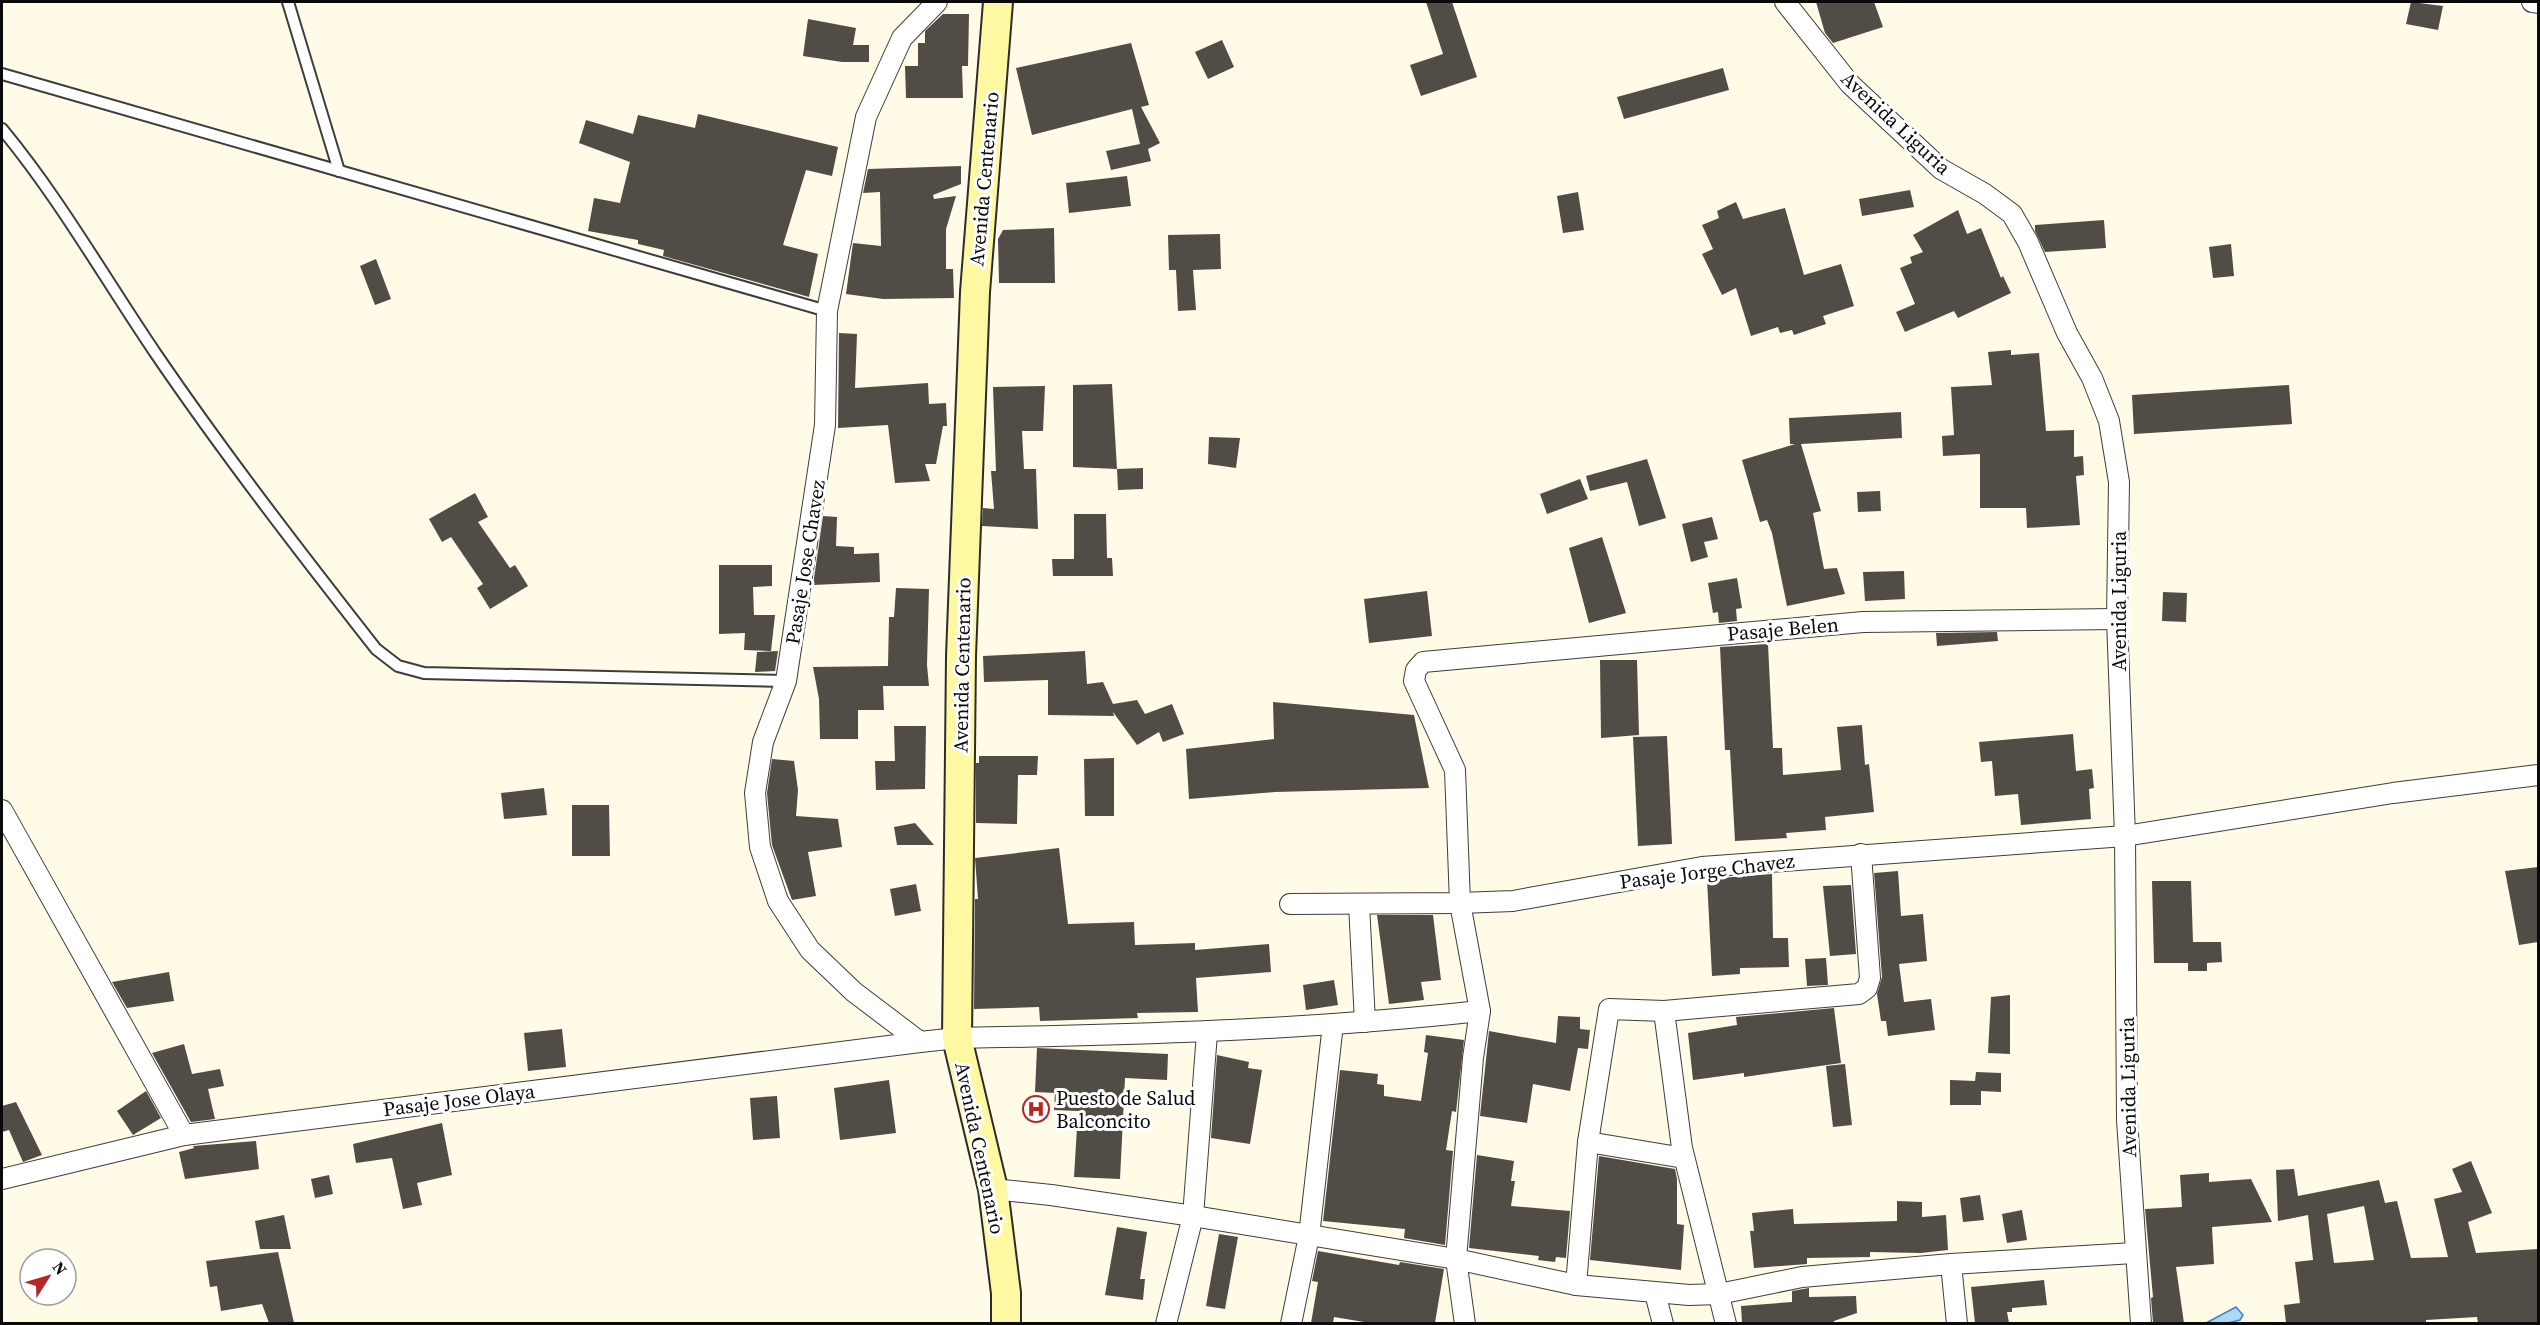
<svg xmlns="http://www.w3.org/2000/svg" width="2540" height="1325" font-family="'Source Serif 4',serif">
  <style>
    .water { fill: #add7f5; stroke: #3589cb; stroke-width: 1.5 }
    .building { fill: #524c47; fill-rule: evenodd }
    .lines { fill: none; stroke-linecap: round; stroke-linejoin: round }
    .service-casing { stroke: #3d3d3d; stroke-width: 14 }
    .minor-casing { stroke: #3d3d3d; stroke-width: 22 }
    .secondary-casing { stroke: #2c2c2c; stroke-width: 32 }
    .service { stroke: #fff; stroke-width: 10 }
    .minor { stroke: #fff; stroke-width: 20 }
    .secondary { stroke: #fef8a3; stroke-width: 28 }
    .labels { text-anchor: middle; stroke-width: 6; stroke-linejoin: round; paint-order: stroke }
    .street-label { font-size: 20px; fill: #0a0a0a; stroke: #fff }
    .poi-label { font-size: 20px; fill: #0a0a0a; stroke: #fff; text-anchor: start }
  </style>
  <rect width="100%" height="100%" fill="#fffbe7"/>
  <!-- water -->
  <polygon class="water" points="2236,1307 2243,1315 2240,1320 2228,1323 2206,1323"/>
  <!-- building -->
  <g class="building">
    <polygon points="1426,2 1452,2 1477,77 1421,96 1410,65 1443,54"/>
    <polygon points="1816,2 1874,2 1883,27 1833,43 1825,33"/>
    <polygon points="2411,2 2443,6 2438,30 2406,24"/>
    <polygon points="943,14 969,14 968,66 962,66 963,98 906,98 905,66 918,66 918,43 925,43 925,31"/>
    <polygon points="808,19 856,28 853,45 869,45 869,62 842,62 803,56"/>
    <polygon points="1222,40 1234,67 1208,79 1195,52"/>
    <polygon points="1131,43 1149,105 1141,107 1160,143 1148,149 1151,161 1111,170 1106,151 1140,144 1132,109 1032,135 1016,68"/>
    <polygon points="1723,68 1729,90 1624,119 1617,97"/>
    <polygon points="698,114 838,147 832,176 806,170 783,245 818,254 809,297 663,256 664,250 638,244 638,240 588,231 594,198 620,203 630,162 579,143 586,120 633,134 638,115 695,128"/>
    <polygon points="961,166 961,184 933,195 934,199 956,196 946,229 946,269 953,269 954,298 883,299 846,294 853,243 881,246 880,192 863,193 868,169"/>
    <polygon points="1127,176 1131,206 1069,213 1066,183"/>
    <polygon points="1910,190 1914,207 1862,216 1859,199"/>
    <polygon points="1578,192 1584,230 1563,233 1557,196"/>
    <polygon points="1736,202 1743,219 1785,208 1804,275 1841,264 1854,306 1823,316 1826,324 1794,335 1792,330 1780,333 1778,327 1751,336 1736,288 1722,295 1702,254 1713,249 1702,225 1719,218 1717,211"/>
    <polygon points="1958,210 1967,234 1981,228 2001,278 2003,276 2011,293 1958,318 1954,311 1905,332 1896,312 1915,304 1900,268 1912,263 1910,257 1923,252 1913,235"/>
    <polygon points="2104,220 2106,248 2045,252 2035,231 2035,225"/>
    <polygon points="1054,228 1055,283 999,283 998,239 1003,230"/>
    <polygon points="1220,234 1221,269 1193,270 1196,310 1178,311 1176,270 1169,270 1168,235"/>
    <polygon points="2231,244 2234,276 2213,278 2209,247"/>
    <polygon points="376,259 391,299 375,305 360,266"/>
    <polygon points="839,333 857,334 855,388 928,383 929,404 946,403 947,426 943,426 936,464 925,464 930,481 895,483 888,425 838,428"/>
    <polygon points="2011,350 2011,355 2039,353 2046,431 2074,430 2074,457 2083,456 2084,475 2076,476 2080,525 2027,528 2026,508 1980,508 1980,454 1943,456 1942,436 1954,435 1951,387 1992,385 1988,352"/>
    <polygon points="1112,384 1117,469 1073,467 1073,385"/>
    <polygon points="2289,385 2292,424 2134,434 2132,395"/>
    <polygon points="1045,386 1043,431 1022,431 1024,469 1036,469 1038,529 982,526 983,508 994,509 991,471 996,471 993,387"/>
    <polygon points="1901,412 1902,438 1801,444 1821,511 1813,513 1824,569 1837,568 1845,594 1787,606 1772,533 1767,520 1760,522 1742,460 1795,444 1790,444 1789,418"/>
    <polygon points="1209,437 1240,438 1236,468 1208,464"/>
    <polygon points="1647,459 1666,518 1639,526 1627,482 1590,491 1586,476"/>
    <polygon points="1143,468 1143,489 1118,490 1117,469"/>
    <polygon points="1580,479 1588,499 1547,514 1540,494"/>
    <polygon points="1880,491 1881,511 1858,512 1857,492"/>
    <polygon points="475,493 488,517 478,522 510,568 515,565 528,586 490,609 477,588 483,584 451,537 442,542 429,519"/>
    <polygon points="1074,514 1106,514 1107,558 1112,558 1113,576 1053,576 1052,559 1074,559"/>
    <polygon points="823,516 837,517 836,546 854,547 854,554 879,553 880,582 813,585"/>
    <polygon points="1712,517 1718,539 1704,542 1708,557 1691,562 1682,524"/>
    <polygon points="1602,537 1626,613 1589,623 1569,548"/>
    <polygon points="719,565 772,565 772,586 753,587 754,615 775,615 771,651 744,650 745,633 719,634"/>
    <polygon points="1904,571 1905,599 1865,601 1863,572"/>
    <polygon points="1737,578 1742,608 1736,609 1737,621 1719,623 1718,612 1713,613 1708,583"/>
    <polygon points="896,588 929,589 927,665 929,686 883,686 884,710 858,710 858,739 820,739 819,699 813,667 888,666 889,617 894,617"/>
    <polygon points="1427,591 1432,636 1369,643 1364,599"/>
    <polygon points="2163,592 2187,593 2186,622 2162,621"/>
    <polygon points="1997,632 1998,641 1937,646 1936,633"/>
    <polygon points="1768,644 1773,748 1782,748 1783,775 1841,770 1837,727 1862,725 1865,765 1869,764 1874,812 1825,817 1826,830 1786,833 1787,838 1735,841 1730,750 1725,750 1720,647"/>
    <polygon points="778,651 775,671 755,672 757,652"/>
    <polygon points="1085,651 1087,684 1103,682 1113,704 1137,700 1145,714 1172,704 1184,734 1163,742 1159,732 1137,745 1113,712 1114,716 1048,715 1048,680 984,682 983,656"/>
    <polygon points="1600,660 1637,660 1639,735 1601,738"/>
    <polygon points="1273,702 1414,715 1429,788 1275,792 1189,799 1186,749 1274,739"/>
    <polygon points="894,726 926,726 925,789 876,790 875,761 895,761"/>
    <polygon points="2073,734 2076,771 2092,769 2094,788 2089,789 2091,819 2021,825 2018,794 1995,796 1992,761 1981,762 1979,742"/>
    <polygon points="1667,736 1672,844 1638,846 1633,737"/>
    <polygon points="979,756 1038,756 1037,775 1018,775 1017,824 976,823 976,763 979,763"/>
    <polygon points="1114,758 1114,816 1085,816 1084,759"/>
    <polygon points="772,759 794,761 798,790 796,816 838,819 842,847 808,852 816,896 792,900 772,845 767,793"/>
    <polygon points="544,788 547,815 504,819 501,793"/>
    <polygon points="572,805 609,805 610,856 572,856"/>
    <polygon points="915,823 934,845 897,845 894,827"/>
    <polygon points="1059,848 1068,924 1134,922 1135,945 1195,943 1195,950 1269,944 1271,972 1196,978 1198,1012 1137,1013 1138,1018 1040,1021 1039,1007 974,1009 975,899 978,899 975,858"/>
    <polygon points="2538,867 2538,942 2519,945 2505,871"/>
    <polygon points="1898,871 1901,916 1923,914 1927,961 1899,964 1904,1002 1931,999 1935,1030 1888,1036 1886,1021 1881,1021 1877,994 1882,977 1874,873"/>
    <polygon points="1772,874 1773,938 1788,938 1789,967 1740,968 1740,974 1712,976 1707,879"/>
    <polygon points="2152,881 2191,881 2193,942 2221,942 2222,962 2207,963 2207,971 2188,971 2188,963 2154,963"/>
    <polygon points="916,884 921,911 895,916 890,889"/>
    <polygon points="1851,885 1856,954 1830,956 1823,886"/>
    <polygon points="1377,915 1433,915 1441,980 1421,982 1424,1000 1389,1004"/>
    <polygon points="1826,958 1828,985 1807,986 1805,959"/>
    <polygon points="169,972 174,1001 127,1008 112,982"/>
    <polygon points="1334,980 1338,1005 1306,1010 1303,985"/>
    <polygon points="2010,995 2010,1054 1988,1053 1991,997"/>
    <polygon points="1834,1008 1841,1063 1744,1077 1744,1073 1693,1080 1688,1033 1737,1025 1736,1017"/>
    <polygon points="1558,1016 1580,1017 1580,1029 1590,1030 1588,1049 1578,1048 1570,1091 1533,1084 1527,1123 1480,1116 1489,1031 1556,1043"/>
    <polygon points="562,1029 566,1067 528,1071 524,1033"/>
    <polygon points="1426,1035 1464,1040 1456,1112 1452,1111 1446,1150 1453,1151 1445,1245 1404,1238 1405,1229 1323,1221 1340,1070 1378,1074 1377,1084 1384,1085 1384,1096 1421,1101 1428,1053 1424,1052"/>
    <polygon points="184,1044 192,1074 220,1069 224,1086 208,1089 215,1119 191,1122 152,1053"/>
    <polygon points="1037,1048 1168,1054 1167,1080 1125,1078 1120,1179 1074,1177 1078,1111 1054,1110 1055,1093 1035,1092"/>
    <polygon points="1217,1055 1249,1062 1248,1068 1262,1070 1250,1144 1211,1138"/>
    <polygon points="1845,1064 1852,1125 1833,1127 1826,1066"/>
    <polygon points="1976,1072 2001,1073 2001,1092 1981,1091 1981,1105 1950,1105 1950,1080 1975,1081"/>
    <polygon points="889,1080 896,1133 840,1140 834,1088"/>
    <polygon points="146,1091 161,1118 133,1135 117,1111"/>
    <polygon points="777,1096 780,1138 753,1140 750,1098"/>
    <polygon points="16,1102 42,1155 23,1162 9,1130 2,1132 2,1106"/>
    <polygon points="442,1123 452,1175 417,1183 422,1205 403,1209 392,1158 356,1163 353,1144"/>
    <polygon points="256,1141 259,1169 185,1179 179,1152 194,1148 193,1146"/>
    <polygon points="1477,1155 1514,1161 1511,1181 1515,1181 1511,1206 1570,1211 1566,1258 1556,1257 1555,1262 1538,1260 1539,1256 1469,1248"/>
    <polygon points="1599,1156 1675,1169 1677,1179 1677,1224 1684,1225 1681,1270 1590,1260"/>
    <path d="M2471,1161l21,52 -24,9 8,31 62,-4v74h-60l-1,-6 -51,3v3h-140l-2,-18 16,-2 -5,-41 18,-2 -5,-45 -30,6 -2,-51 18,-1 4,27 81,-16 6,23 12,-2 14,57 37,-1 -14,-58 28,-7 -10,-23zM2364,1206l10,54 -40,3 -7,-49z"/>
    <polygon points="2209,1173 2209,1182 2251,1179 2272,1222 2212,1227 2214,1264 2176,1267 2184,1323 2153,1323 2151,1298 2153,1297 2145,1209 2182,1207 2180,1175"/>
    <polygon points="329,1175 333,1194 315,1198 311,1179"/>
    <polygon points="1980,1195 1984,1220 1963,1222 1960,1198"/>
    <polygon points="1897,1201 1922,1202 1922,1217 1946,1215 1948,1250 1921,1253 1870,1252 1870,1257 1807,1258 1807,1264 1754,1268 1750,1231 1754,1231 1752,1213 1793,1209 1794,1224 1897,1221"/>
    <polygon points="2022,1210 2027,1240 2007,1243 2002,1214"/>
    <polygon points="284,1215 291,1249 260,1249 255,1221"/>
    <polygon points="1117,1227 1147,1232 1140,1279 1145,1279 1143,1300 1105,1295"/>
    <polygon points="1219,1234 1238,1237 1225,1309 1206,1306"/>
    <polygon points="1318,1251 1399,1265 1400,1262 1444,1269 1435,1323 1370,1323 1334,1317 1333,1323 1311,1323 1318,1282 1312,1281"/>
    <polygon points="278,1252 294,1323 269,1323 262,1304 221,1311 217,1286 210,1287 206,1261"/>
    <polygon points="2044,1280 2047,1305 2012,1308 2012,1312 2007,1312 2009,1323 1975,1323 1971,1287"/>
    <polygon points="1809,1288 1809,1297 1856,1296 1857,1313 1834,1321 1833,1323 1742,1323 1741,1306 1792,1302 1792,1291"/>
  </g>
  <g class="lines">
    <defs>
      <g id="service">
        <polyline points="288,2 339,171"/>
        <polyline points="2,74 827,311"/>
        <path d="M2,129c58,70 103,150 154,225 69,101 144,198 220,295l22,17 26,7 362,8"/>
      </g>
      <g id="minor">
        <path d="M937,2l-35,36 -36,79 -39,194 -2,114 -39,256 -23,61 -8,51 5,54 18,54 32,49 44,42 66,50 37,-4c175,-3 349,-8 523,-27"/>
        <polyline points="1785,2 1850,84 1941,169 1985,194 2012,214 2028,242 2067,333 2092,378 2109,421 2119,482 2117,619 2125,836 2127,1120 2141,1324"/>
        <polyline points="2532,2 2538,3"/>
        <polyline points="2,810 184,1135"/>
        <polyline points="1290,904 1460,903 1513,901 1702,867 2125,836 2393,793 2538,775"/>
        <polyline points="1359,904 1365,1022"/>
        <polyline points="1664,1011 1682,1148 1726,1324"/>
        <polyline points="1588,1142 1684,1158"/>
        <polyline points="2,1179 184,1135 920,1042"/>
        <polyline points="993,1189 1051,1195 1193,1216 1456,1259 1576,1285 1689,1295 1719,1294 1802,1277 1951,1264 2134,1253"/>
        <polyline points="1951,1264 1957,1324"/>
        <polyline points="1576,1285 1588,1142 1609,1009 1664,1011 1859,994 1867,988 1870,978 1861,854"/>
        <polyline points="1655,1293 1663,1324"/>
        <polyline points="1166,1324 1193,1216 1207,1033"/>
        <polyline points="1291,1324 1309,1236 1333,1024"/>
        <polyline points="1465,1324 1456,1259 1473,1058 1480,1011 1460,903 1455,770 1414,681 1416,670 1423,662 1863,622 2117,619"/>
      </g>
      <polyline id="secondary" points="998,2 975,292 961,656 957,1038 993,1189 1006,1293 1006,1324"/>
    </defs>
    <!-- service casing -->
    <use href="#service" class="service-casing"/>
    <!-- minor casing -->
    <use href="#minor" class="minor-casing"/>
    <!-- secondary casing -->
    <use href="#secondary" class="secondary-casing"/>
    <!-- service -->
    <use href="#service" class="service"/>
    <!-- minor -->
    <use href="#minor" class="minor"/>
    <!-- secondary -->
    <use href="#secondary" class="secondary"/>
  </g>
  <!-- icons -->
  <defs>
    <symbol id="hospital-ring" viewBox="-11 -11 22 22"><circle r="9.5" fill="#fff" stroke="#b72526" stroke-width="1.5"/><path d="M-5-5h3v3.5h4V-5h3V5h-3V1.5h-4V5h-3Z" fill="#b72526"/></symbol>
  </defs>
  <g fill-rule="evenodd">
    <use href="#hospital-ring" x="1021" y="1094" width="30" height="30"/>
  </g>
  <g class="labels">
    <!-- street labels -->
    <g class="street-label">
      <text transform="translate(1896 123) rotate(43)" y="7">Avenida Liguria</text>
      <text transform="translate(984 179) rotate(-85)" y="7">Avenida Centenario</text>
      <text transform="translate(805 562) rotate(-81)" y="7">Pasaje Jose Chavez</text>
      <text transform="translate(2119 601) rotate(-90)" y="7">Avenida Liguria</text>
      <text transform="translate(1783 629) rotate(-5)" y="7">Pasaje Belen</text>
      <text transform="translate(962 665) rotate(-89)" y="7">Avenida Centenario</text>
      <text transform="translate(1707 871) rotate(-7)" y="7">Pasaje Jorge Chavez</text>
      <text transform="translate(2128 1087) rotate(-91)" y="7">Avenida Liguria</text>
      <text transform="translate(459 1100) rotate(-7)" y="7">Pasaje Jose Olaya</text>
      <text transform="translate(980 1148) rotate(78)" y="7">Avenida Centenario</text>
    </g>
    <!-- poi labels -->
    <g class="poi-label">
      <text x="1056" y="1105">Puesto de Salud<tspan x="1056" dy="23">Balconcito</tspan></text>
    </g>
  </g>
  <!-- border -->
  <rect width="2540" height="1325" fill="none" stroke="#0a0a0a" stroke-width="6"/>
  <!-- north arrow -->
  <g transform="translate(48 1277) rotate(53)"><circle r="28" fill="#ffffff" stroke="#9d9d9d" stroke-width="1.5"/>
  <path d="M0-4.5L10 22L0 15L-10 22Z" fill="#b72526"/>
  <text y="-9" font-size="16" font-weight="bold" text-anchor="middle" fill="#0a0a0a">N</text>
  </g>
</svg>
